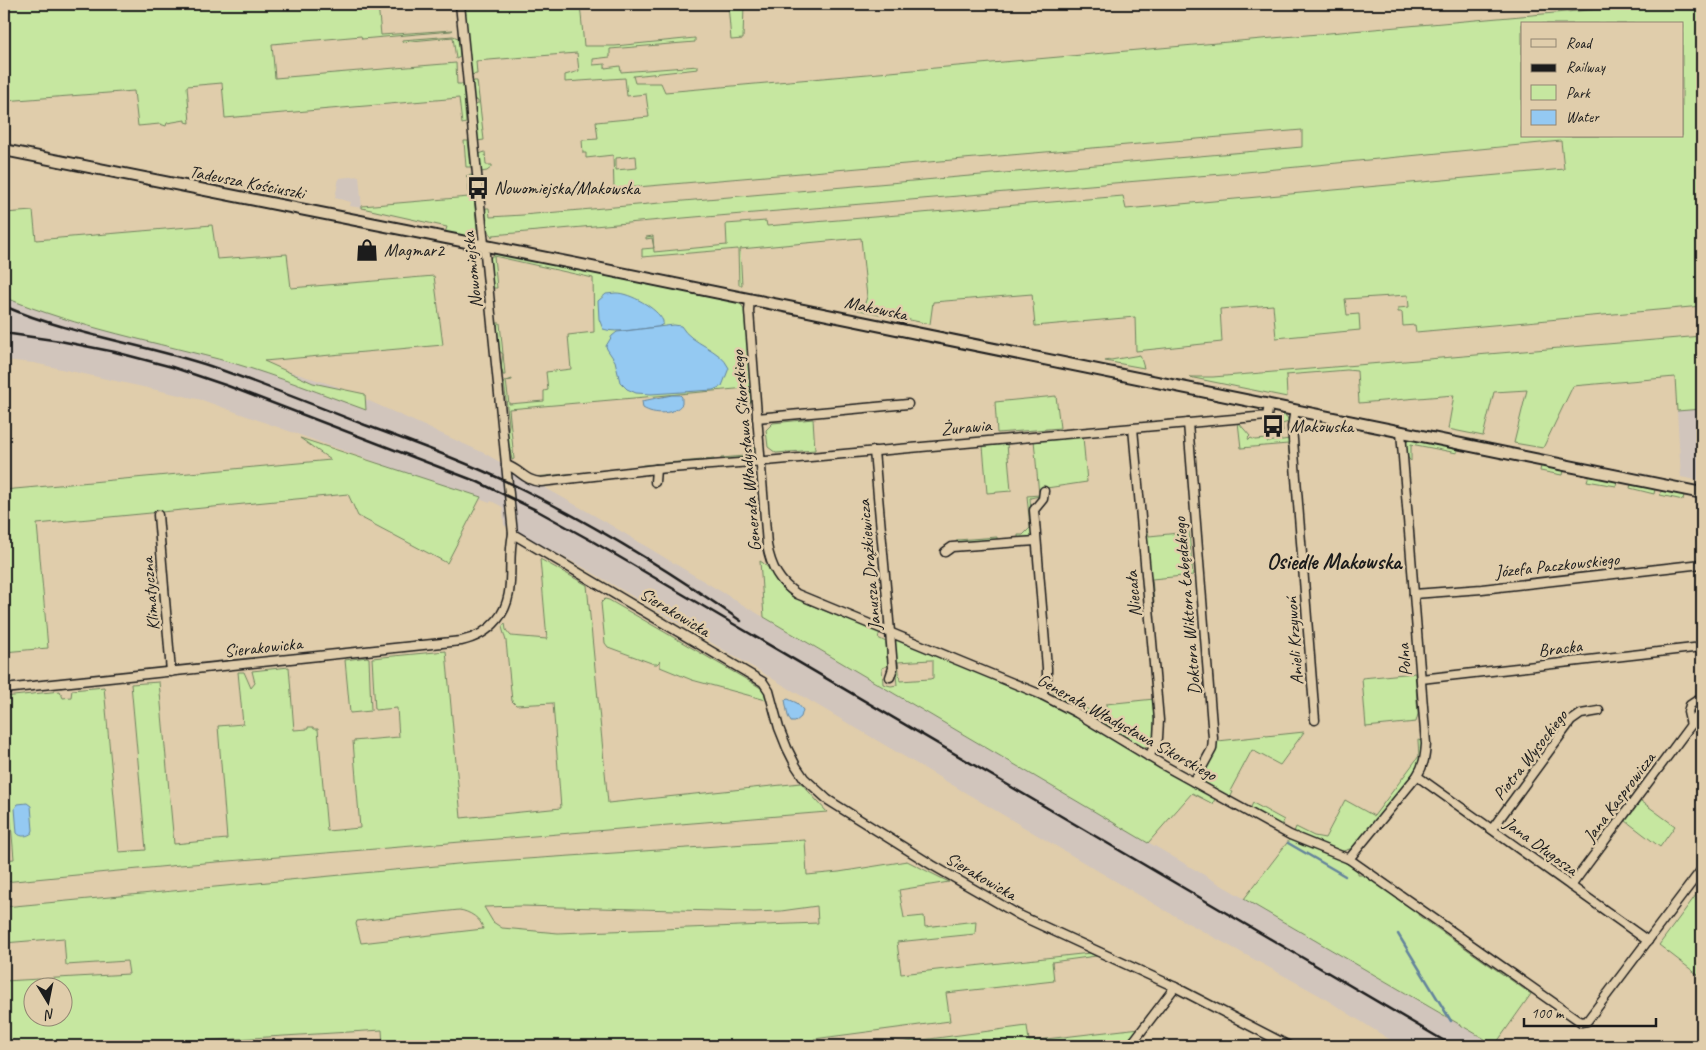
<svg xmlns="http://www.w3.org/2000/svg" width="1706" height="1050" font-family="Caveat,sans-serif">
  <style>
    .built { fill: #d1c5bc }
    .green { fill: #c6e7a0; stroke: #71825e; fill-rule: evenodd }
    .water { fill: #94c9f2; stroke: #64849c }
    .lines { fill: none; stroke-linecap: round; stroke-linejoin: round }
    .stream { stroke: #64849c; stroke-width: 2.5 }
    .minor-casing { stroke: #1c1c1c; stroke-width: 11 }
    .tertiary-casing { stroke: #1c1c1c; stroke-width: 14 }
    .minor { stroke: #e0cdab; stroke-width: 8 }
    .tertiary { stroke: #e0cdab; stroke-width: 10 }
    .rail { stroke: #1c1c1c; stroke-width: 2.5 }
    .labels { text-anchor: middle; stroke-width: 5; stroke-linejoin: round; paint-order: stroke }
    .street-label { font-size: 18px; fill: #1c1c1c; stroke: #e0cdab }
    .poi-label { font-size: 18px; fill: #1c1c1c; stroke: #e0cdab; text-anchor: start }
    .district-label { font-size: 22px; font-weight: bold; fill: #1c1c1c; stroke: #e0cdab }
  </style>
  <rect width="100%" height="100%" fill="#e0cdab"/>
  <filter id="ink" filterUnits="userSpaceOnUse"><feTurbulence type="fractalNoise" baseFrequency=".02" numOctaves="2"/><feDisplacementMap in="SourceGraphic" scale="10" xChannelSelector="R" yChannelSelector="G"/><feConvolveMatrix kernelMatrix="1 2 1 2 8 2 1 2 1" color-interpolation-filters="sRGB"/></filter>
  <g filter="url(#ink)">
    <!-- built -->
    <g class="built">
      <polygon points="359,176 362,208 350,206 351,202 335,198 339,178"/>
      <polygon points="4,294 236,355 336,386 484,453 604,521 750,609 1496,1046 1400,1046 1319,995 1166,911 588,570 504,525 503,509 501,506 491,501 490,503 202,400 34,363 4,360"/>
      <polygon points="1702,409 1702,481 1681,477 1677,411"/>
    </g>
    <!-- green -->
    <g class="green">
      <polygon points="4,4 378,4 381,35 453,30 451,31 362,39 361,36 272,44 275,78 456,63 457,84 463,84 466,123 462,124 459,98 225,118 222,83 187,86 190,123 185,122 185,120 167,123 166,126 160,124 138,126 134,91 4,101"/>
      <path d="M463,4h117l4,42h31l80,-8v4l-85,7v8l-17,2v6l12,-1v4l15,-2 1,6 77,-6v3l-65,7 2,7h26l4,9 991,-88h46v302l-286,26 -1,-7 -12,1 -1,-14h-4v-4l11,-1 -1,-12 -63,4 2,16 12,-1 1,16 -84,8 -3,-33 -53,4 2,33 -86,9 -1,-34 -100,9 -3,-32 -99,8 -3,22 -76,-15 11,-6 2,-6 -6,-59 -121,11 2,36h-3l-1,-36 -96,8v-8l12,-1 -2,-10 -6,1v-2l7,-1 1,16 73,-7 -1,-21 40,-3 1,5 356,-30 3,13 438,-40 -3,-28 -315,31 -540,45v-1l-213,19 -1,2c-5,-9 -8,-19 -6,-29h3l1,9 33,-2 779,-68v-17l-688,59 -1,-34 -27,3v-5h-3l-1,-13 16,-1 -2,-17 53,-5 -3,-23 -19,2 -2,-18 -60,4v-7l14,-4 -2,-18 -101,8 1,13 -7,1zM1522,24h160v112h-160zM636,156l1,12 -21,2v-12z"/>
      <polygon points="728,4 744,4 743,39 731,40"/>
      <polygon points="453,36 458,38 460,57 456,59 453,37 402,42 402,40"/>
      <polygon points="474,81 477,81 484,140 477,141 474,106 478,104 478,101 473,99 471,83"/>
      <polygon points="464,141 468,141 471,167 466,167"/>
      <polygon points="485,152 486,165 492,165 492,167 487,171 481,172 479,154"/>
      <polygon points="472,175 477,229 473,238 445,233 447,227 362,208 362,206 469,197 468,177 466,176"/>
      <path d="M33,211l3,29 176,-15 5,34 70,-5 4,34 143,-12 9,69 -179,16 49,22 52,11 1,16c-44,-16 -89,-34 -133,-47 -77,-21 -155,-35 -229,-66v-84z"/>
      <polygon points="496,253 739,302 743,307 746,314 752,401 748,403 747,388 509,409 514,459 512,460 507,436 509,424 504,382 512,379 512,380 506,381 509,404 544,401 544,391 548,390 546,372 571,369 568,335 594,332 593,278 494,256 497,288 493,288 490,258"/>
      <polygon points="497,323 500,323 505,375 503,375 501,366 503,354 499,351"/>
      <polygon points="1702,336 1702,409 1677,411 1675,377 1573,386 1543,448 1514,443 1527,390 1494,392 1483,436 1448,429 1454,395 1359,403 1357,371 1347,370 1286,375 1287,397 1189,377 1213,377 1286,371"/>
      <polygon points="1140,355 1144,368 1105,361"/>
      <polygon points="1056,396 1060,428 997,433 995,402"/>
      <polygon points="1284,415 1287,417 1289,422 1282,424 1283,431 1279,431 1278,419"/>
      <polygon points="813,419 815,450 776,453 768,447 766,430 773,423"/>
      <polygon points="1238,422 1250,436 1248,438 1249,440 1251,438 1255,440 1266,439 1267,442 1290,439 1291,460 1290,461 1288,444 1241,448"/>
      <polygon points="1083,437 1087,482 1040,489 1040,496 1030,498 1032,535 1029,538 1018,539 1018,535 1023,535 1030,528 1027,496 1039,495 1034,440"/>
      <polygon points="300,438 481,497 447,563 358,516 348,494 37,524 48,648 4,652 4,490 331,460"/>
      <path d="M1408,439l49,10v4l-46,-9v17c-6,-4 -7,-15 -3,-22z"/>
      <polygon points="1007,444 1011,491 987,493 983,446"/>
      <path d="M756,447c-5,15 -22,12 -35,13v-2l23,-2 7,-8z"/>
      <polygon points="714,459 714,461 541,479 534,477 635,468 643,465"/>
      <polygon points="1541,466 1563,470 1562,475 1540,471"/>
      <polygon points="1589,475 1617,481 1616,486 1587,481"/>
      <polygon points="1631,484 1655,489 1654,494 1630,488"/>
      <polygon points="1662,490 1684,495 1683,500 1660,495"/>
      <polygon points="1145,531 1148,531 1149,536 1189,532 1193,575 1152,579 1154,602 1152,603"/>
      <polygon points="997,537 997,540 957,543 957,540"/>
      <polygon points="540,559 587,585 608,803 801,783 827,812 180,865 4,882 4,860 14,859 4,738 4,697 60,691 63,698 71,697 72,690 104,687 119,852 146,850 131,684 159,682 174,844 227,839 218,726 243,724 238,672 244,672 251,688 255,683 252,671 289,667 294,730 308,729 308,727 313,727 314,729 318,729 327,831 360,828 353,741 399,737 397,708 375,710 372,658 446,651 461,818 561,808 553,703 516,705 512,701 506,641 502,627 505,623 506,630 511,636 547,639"/>
      <path d="M760,561c12,6 15,23 27,31 24,16 65,29 93,40l-2,6 8,4 1,16h2v7l-7,3 1,16 8,2 6,-1 -4,-39 2,-5 4,-1 144,59 33,18 139,81 -2,6 -21,-11 -44,50 -384,-226zM931,660h2v18l-3,1 -30,2 -2,-19z"/>
      <polygon points="605,599 609,600 756,685 764,690 766,700 692,680 660,667 660,661 657,664 654,664 608,647 605,643 601,603"/>
      <polygon points="367,657 369,658 371,711 350,713 345,660"/>
      <polygon points="1415,673 1418,714 1416,722 1366,727 1362,678"/>
      <polygon points="1058,689 1058,692 1106,720 1106,704 1154,699 1156,735 1152,743 1145,747 1138,746 1057,698 1051,690"/>
      <path d="M1304,732l-24,33 -28,-15 -22,41 3,1 -3,6c-10,-6 -26,-11 -29,-22l17,-35 46,-5 1,-2 1,2z"/>
      <polygon points="1418,740 1422,741 1420,761 1415,771 1353,848 1340,852 1294,832 1296,827 1314,836 1325,838 1345,800 1374,816 1419,756"/>
      <polygon points="1641,801 1675,826 1660,847 1626,821"/>
      <polygon points="1253,803 1284,820 1282,826 1250,809"/>
      <polygon points="1290,839 1352,865 1358,869 1358,875 1365,875 1419,912 1418,915 1531,994 1495,1045 1244,899"/>
      <path d="M805,840l2,35 32,-3 68,-11 42,21 -50,8 5,28 20,-2 1,11 51,-6 -1,13 -78,8 4,32 189,-21 6,3 -44,6 2,19 -108,12 4,28 -136,18 1,7h-432l-1,-16 -261,16h-117v-65l125,-7 -2,-13 -61,4 -2,-27 -60,5v-10l2,6 -2,-32 464,-44zM522,906l232,6 27,-1 36,-5 1,17 -260,10 -56,-5 -9,-6 -9,-15zM459,910c10,1 23,9 24,19l-122,14 -5,-19 1,-3zM32,988h30v30h-30z"/>
      <polygon points="1702,887 1702,978 1659,945"/>
      <polygon points="1027,1026 1029,1041 1140,1028 1126,1041 1123,1046 877,1046"/>
    </g>
    <!-- water -->
    <g class="water">
      <path d="M616,293c14,0 41,15 47,28v3l-5,3c-15,1 -41,7 -55,2l-4,-10 -1,-18 8,-7z"/>
      <path d="M674,325l7,1c11,19 39,22 48,42l-7,18 -9,4 -62,4 -15,-1 -9,-4 -7,-7 -5,-21 -8,-12 -1,-3 6,-10 5,-4z"/>
      <path d="M672,395h8l2,2v7c-8,11 -28,11 -39,4l-1,-7z"/>
      <polygon points="788,699 797,703 803,710 801,717 795,722 791,722 788,716 785,700"/>
      <path d="M27,803l4,3 2,24 -1,3c-4,3 -11,5 -15,0l-2,-25 3,-4z"/>
    </g>
    <g class="lines">
      <!-- stream -->
      <g class="stream">
        <polyline points="1288,843 1345,876"/>
        <polyline points="1398,934 1451,1021"/>
      </g>
      <defs>
        <g id="minor">
          <path d="M750,299l-1,12 18,234c4,22 12,37 30,49l245,101 35,18 86,52 127,70 59,24 232,163 6,-1 115,-152"/>
          <polyline points="1295,410 1292,427 1315,720"/>
          <polyline points="757,418 908,404"/>
          <polyline points="1188,423 1213,738 1212,749 1194,782"/>
          <polyline points="1133,428 1159,720 1158,738 1149,757"/>
          <polyline points="874,451 890,632 893,668 890,677"/>
          <path d="M506,465c14,4 18,16 35,17l115,-13 110,-8 501,-45 2,-11"/>
          <polyline points="655,482 656,469"/>
          <polyline points="158,515 171,672"/>
          <polyline points="513,534 763,682 769,691 779,728 787,748 796,766 804,778 828,800 932,865 1019,915 1175,987 1289,1046"/>
          <polyline points="945,552 952,547 1036,541"/>
          <polyline points="1414,594 1482,589 1702,564"/>
          <polyline points="1421,679 1702,647"/>
          <path d="M4,689l457,-48c14,-3 26,-9 36,-21 21,-25 9,-57 16,-86l-53,-530"/>
          <polyline points="1042,695 1047,679 1047,668 1034,510 1043,499 1044,491"/>
          <polyline points="1691,725 1688,712 1690,705 1696,701 1702,701"/>
          <polyline points="1417,776 1648,941"/>
          <polyline points="1492,829 1571,721 1581,714 1599,711"/>
          <path d="M1349,859l68,-83c7,-11 8,-19 9,-32l-25,-312"/>
          <polyline points="1571,886 1702,710"/>
          <polyline points="1130,1046 1175,987"/>
        </g>
        <polyline id="tertiary" points="4,150 577,264 1702,493"/>
      </defs>
      <!-- minor casing -->
      <use href="#minor" class="minor-casing"/>
      <!-- tertiary casing -->
      <use href="#tertiary" class="tertiary-casing"/>
      <!-- minor -->
      <use href="#minor" class="minor"/>
      <!-- tertiary -->
      <use href="#tertiary" class="tertiary"/>
      <!-- rail -->
      <g class="rail">
        <path d="M4,306c64,28 139,38 206,60 52,18 104,39 155,59 55,20 109,40 161,66 75,38 147,82 215,130"/>
        <polyline points="4,333 60,341 115,352 172,367 228,386 478,482 536,510 592,541 1453,1046"/>
      </g>
    </g>
  </g>
  <!-- icons -->
  <defs>
    <symbol id="bus-bare" viewBox="-9 -9 18 18"><path d="M-5-6H5V4H4V6H2V4H-2V6H-4V4H-5ZM-3.5-4V0h7V-4ZM-3.5 1.2v1.5H-2V1.2ZM2 1.2v1.5H3.5V1.2Z" fill="#1c1c1c" stroke="#e0cdab" stroke-width="2.5" paint-order="stroke"/></symbol>
    <symbol id="shop-bare" viewBox="-9 -9 18 18"><path d="M-5-2.5h2.3a2.7 3.5 0 0 1 5.4 0H5L5.5 6h-11ZM-1.5-2.5h3a1.5 2.3 0 0 0-3 0Z" fill="#1c1c1c" stroke="#e0cdab" stroke-width="2.5" paint-order="stroke"/></symbol>
  </defs>
  <g fill-rule="evenodd">
    <use href="#bus-bare" x="462" y="172" width="32" height="32"/>
    <use href="#shop-bare" x="351" y="234" width="32" height="32"/>
    <use href="#bus-bare" x="1257" y="410" width="32" height="32"/>
  </g>
  <g class="labels">
    <!-- street labels -->
    <g class="street-label">
      <text transform="translate(247 182) rotate(11)" y="6">Tadeusza Kościuszki</text>
      <text transform="translate(472 270) rotate(-96)" y="6">Nowomiejska</text>
      <text transform="translate(876 308) rotate(12)" y="6">Makowska</text>
      <text transform="translate(966 427) rotate(-5)" y="6">Żurawia</text>
      <text transform="translate(746 451) rotate(-95)" y="6">Generała Władysława Sikorskiego</text>
      <text transform="translate(869 565) rotate(-95)" y="6">Janusza Drążkiewicza</text>
      <text transform="translate(1557 565) rotate(-6)" y="6">Józefa Paczkowskiego</text>
      <text transform="translate(150 594) rotate(-95)" y="6">Klimatyczna</text>
      <text transform="translate(1133 594) rotate(-95)" y="6">Niecała</text>
      <text transform="translate(1187 606) rotate(-95)" y="6">Doktora Wiktora Łabędzkiego</text>
      <text transform="translate(675 612) rotate(31)" y="6">Sierakowicka</text>
      <text transform="translate(1294 641) rotate(-94)" y="6">Anieli Krzywoń</text>
      <text transform="translate(263 647) rotate(-6)" y="6">Sierakowicka</text>
      <text transform="translate(1560 648) rotate(-7)" y="6">Bracka</text>
      <text transform="translate(1404 660) rotate(-95)" y="6">Polna</text>
      <text transform="translate(1127 727) rotate(29)" y="6">Generała Władysława Sikorskiego</text>
      <text transform="translate(1530 755) rotate(-52)" y="6">Piotra Wysockiego</text>
      <text transform="translate(1619 797) rotate(-53)" y="6">Jana Kasprowicza</text>
      <text transform="translate(1541 846) rotate(36)" y="6">Jana Długosza</text>
      <text transform="translate(981 876) rotate(30)" y="6">Sierakowicka</text>
    </g>
    <!-- poi labels -->
    <g class="poi-label">
      <text x="494" y="194">Nowomiejska/Makowska</text>
      <text x="384" y="256">Magmar2</text>
      <text x="1290" y="432">Makowska</text>
    </g>
    <!-- district labels -->
    <g class="district-label">
      <text x="1334" y="569">Osiedle Makowska</text>
    </g>
  </g>
  <!-- margin -->
  <rect width="1706" height="1050" fill="none" stroke="#e0cdab" stroke-width="20"/>
  <rect x="10" y="10" width="1686" height="1030" fill="none" stroke="#1c1c1c" stroke-width="2" filter="url(#ink)"/>
  <!-- legend -->
  <rect x="1521" y="22" width="162" height="115" fill="#e0cdab" stroke="#928672"/>
  <rect x="1531" y="39" width="25" height="8" fill="#e0cdab" stroke="#928672"/>
  <text x="1566" y="48" font-size="15" fill="#1c1c1c">Road</text>
  <rect x="1531" y="64" width="25" height="8" fill="#1c1c1c" stroke="#928672"/>
  <text x="1566" y="72" font-size="15" fill="#1c1c1c">Railway</text>
  <rect x="1531" y="85" width="25" height="15" fill="#c6e7a0" stroke="#928672"/>
  <text x="1566" y="98" font-size="15" fill="#1c1c1c">Park</text>
  <rect x="1531" y="110" width="25" height="15" fill="#94c9f2" stroke="#928672"/>
  <text x="1566" y="122" font-size="15" fill="#1c1c1c">Water</text>
  <!-- north arrow -->
  <g transform="translate(48 1002) rotate(170)"><circle r="24" fill="#e0cdab" stroke="#928672"/>
  <path d="M0-4L9 19L0 12L-9 19Z" fill="#1c1c1c"/>
  <text y="-8" font-size="14" font-weight="bold" text-anchor="middle" fill="#1c1c1c">N</text>
  </g>
  <!-- scale -->
  <path d="M1524 1018v8h132v-8" fill="none" stroke="#1c1c1c" stroke-width="2.5"/>
  <text x="1531" y="1018" font-size="15" fill="#1c1c1c" stroke="#e0cdab" stroke-width="4" paint-order="stroke">100 m</text>
</svg>
